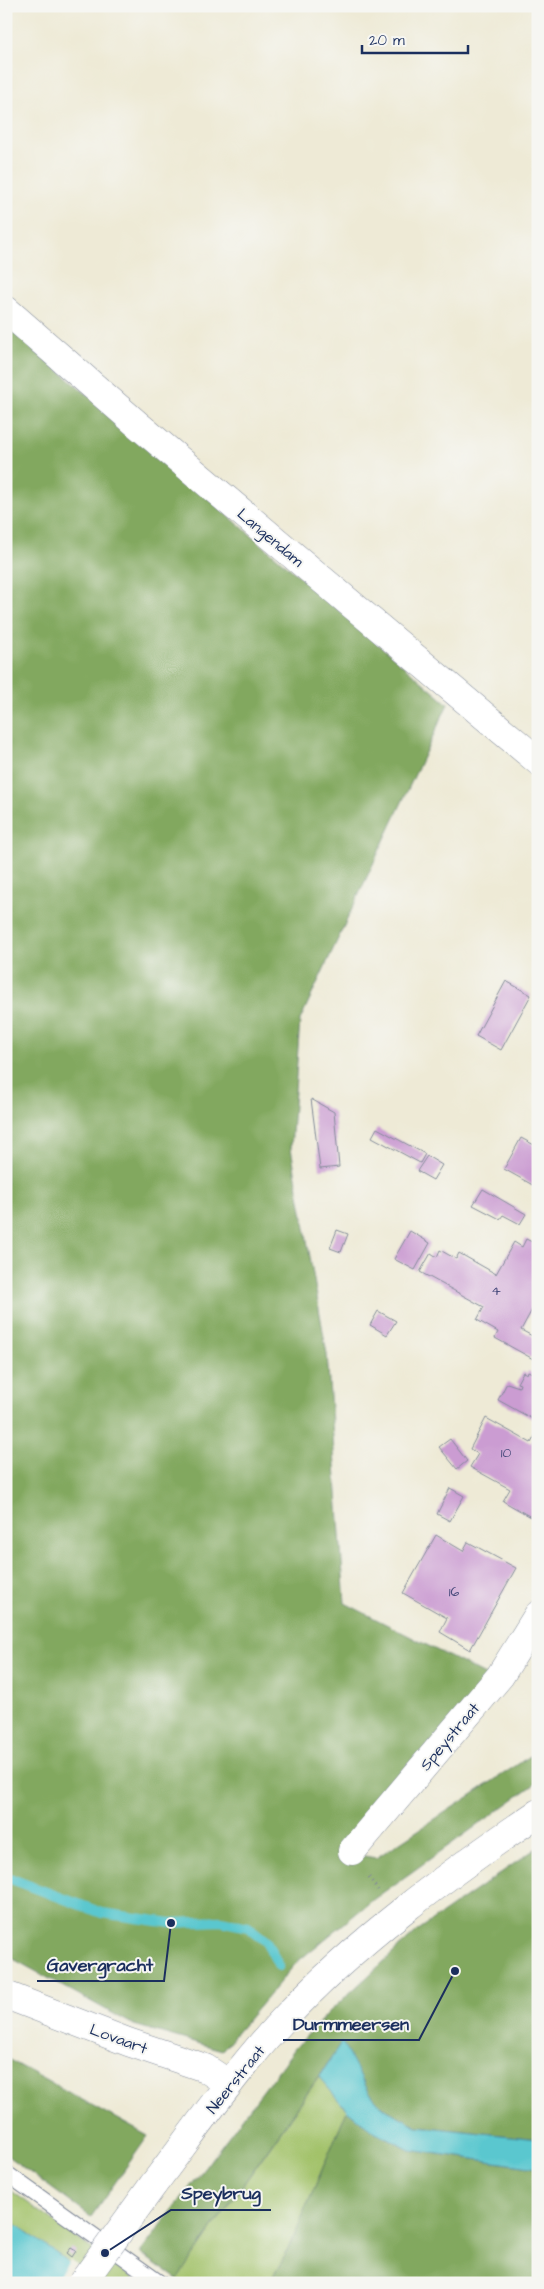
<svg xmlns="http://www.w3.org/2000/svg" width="544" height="2289" font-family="'Architects Daughter',sans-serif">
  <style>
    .green { fill: #a3c26a; stroke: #5f7864 }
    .forest { fill: #82a85e; stroke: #4e6c5e }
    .water { fill: #5ac7cf; stroke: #3a7b96 }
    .pier { fill: #eeead6 }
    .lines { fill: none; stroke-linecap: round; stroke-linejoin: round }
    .stream { stroke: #5ac7cf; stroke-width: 10 }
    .building { fill: #cb9cd2 }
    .lane-casing { stroke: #848c9a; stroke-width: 17 }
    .street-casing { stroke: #848c9a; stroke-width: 29 }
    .path { stroke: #848c9a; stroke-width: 3; stroke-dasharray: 1 4; stroke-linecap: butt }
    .lane { stroke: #fff; stroke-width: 15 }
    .street { stroke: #fff; stroke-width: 28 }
    .street-bridge-casing { stroke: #848c9a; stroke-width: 29; stroke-linecap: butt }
    .street-bridge { stroke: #fff; stroke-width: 28 }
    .labels { text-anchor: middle; stroke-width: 4; stroke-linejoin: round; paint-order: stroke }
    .number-label { font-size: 14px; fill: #474a7b }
    .street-label { font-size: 16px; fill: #1b2f5e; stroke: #f6f6f2 }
    .leader { fill: none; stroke: #1b2f5e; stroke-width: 2 }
    .callout-dot { fill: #1b2f5e; stroke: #f6f6f2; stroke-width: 2 }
    .callout-label { font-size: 18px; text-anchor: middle; font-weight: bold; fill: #1b2f5e; stroke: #f6f6f2; stroke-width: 4; stroke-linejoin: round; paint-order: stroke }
  </style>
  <rect width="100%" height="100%" fill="#f6f6f2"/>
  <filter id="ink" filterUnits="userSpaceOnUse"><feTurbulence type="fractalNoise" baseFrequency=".02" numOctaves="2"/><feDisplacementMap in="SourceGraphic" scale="10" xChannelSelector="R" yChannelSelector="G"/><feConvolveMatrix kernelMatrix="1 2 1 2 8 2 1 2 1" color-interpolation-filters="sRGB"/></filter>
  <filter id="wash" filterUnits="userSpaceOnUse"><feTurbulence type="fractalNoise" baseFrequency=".0096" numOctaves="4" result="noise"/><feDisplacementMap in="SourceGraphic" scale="20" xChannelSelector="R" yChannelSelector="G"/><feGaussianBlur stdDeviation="1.12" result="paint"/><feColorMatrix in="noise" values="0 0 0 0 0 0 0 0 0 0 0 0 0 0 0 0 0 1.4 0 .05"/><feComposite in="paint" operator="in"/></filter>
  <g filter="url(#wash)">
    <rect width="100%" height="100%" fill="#eeead6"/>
    <!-- green -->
    <g class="green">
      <polygon points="319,2077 347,2110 288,2251 269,2283 182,2283 177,2279"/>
      <polygon points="6,2187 139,2283 97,2283 6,2217"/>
    </g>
    <!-- forest -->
    <g class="forest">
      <polygon points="6,325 448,704 300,1020 291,1148 327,1354 345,1603 489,1677 341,1852 376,1858 538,1751 538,1782 374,1899 297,1962 222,2050 134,2025 6,1955"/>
      <polygon points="538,1847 538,2139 417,2126 383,2108 369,2092 342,2043 177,2279 140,2253 296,2047 329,2012 417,1931"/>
      <polygon points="6,2058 148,2136 91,2217 6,2155"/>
      <polygon points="347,2110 372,2130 410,2150 538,2168 538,2283 269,2283 288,2251"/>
    </g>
    <!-- water -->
    <g class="water">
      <polygon points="342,2042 369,2092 383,2108 417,2126 538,2139 538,2168 410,2150 372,2130 347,2110 319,2077"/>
      <polygon points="6,2217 97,2283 6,2283"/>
    </g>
    <!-- pier -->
    <polygon class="pier" points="70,2260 99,2281 100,2283 54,2283"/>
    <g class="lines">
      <!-- stream -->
      <polyline class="stream" points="6,1877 102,1913 171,1923 221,1921 248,1927 266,1941 279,1966"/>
    </g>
    <g id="blocks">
      <!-- building -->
      <g class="building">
        <polygon points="506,981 531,995 501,1050 476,1036"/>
        <polygon points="311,1099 334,1112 339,1167 320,1169"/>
        <polygon points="377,1128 425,1154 420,1163 372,1137"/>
        <polygon points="521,1138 538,1147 538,1188 504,1169"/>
        <polygon points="427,1156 442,1165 433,1180 417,1171"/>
        <polygon points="483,1189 526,1214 520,1224 503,1215 500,1219 473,1205"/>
        <polygon points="337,1230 348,1234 341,1252 330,1248"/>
        <polygon points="410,1231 430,1243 415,1270 394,1259"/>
        <polygon points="526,1239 538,1245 538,1308 534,1306 521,1330 538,1339 538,1354 535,1360 495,1338 498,1332 477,1320 484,1307 420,1272 431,1253 437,1257 440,1250 456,1259 459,1253 496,1274 514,1242 522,1247"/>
        <polygon points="378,1311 396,1321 387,1335 370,1325"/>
        <polygon points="528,1371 538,1376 538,1422 498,1400 507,1383 519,1387 520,1384 517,1383 523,1372 527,1374"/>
        <polygon points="486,1418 531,1443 538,1431 538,1521 503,1501 510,1489 470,1467 478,1454 470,1449"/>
        <polygon points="450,1439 467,1461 457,1469 439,1447"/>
        <polygon points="450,1488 464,1496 450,1521 437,1514"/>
        <polygon points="436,1535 463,1551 468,1542 516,1568 470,1650 440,1632 447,1618 403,1593"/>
        <polygon points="71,2248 76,2251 72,2257 67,2253"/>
      </g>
    </g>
  </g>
  <g filter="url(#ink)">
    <use href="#blocks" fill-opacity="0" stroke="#848c9a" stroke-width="1"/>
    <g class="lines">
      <defs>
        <polyline id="lane" points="6,2173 160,2283"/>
        <g id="street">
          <polyline points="6,310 138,425 538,761"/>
          <polyline points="352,1851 500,1676 538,1615"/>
          <polyline points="6,1995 128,2042 205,2068 229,2084"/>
          <path d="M153,2185c42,-55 82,-113 129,-164 75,-81 165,-146 256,-208"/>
        </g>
      </defs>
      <!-- lane casing -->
      <use href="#lane" class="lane-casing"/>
      <!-- street casing -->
      <use href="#street" class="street-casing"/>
      <!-- path -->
      <polyline class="path" points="369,1877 378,1890"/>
      <!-- lane -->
      <use href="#lane" class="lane"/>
      <!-- street -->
      <use href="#street" class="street"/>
      <defs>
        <polyline id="street-bridge" points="82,2283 153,2185"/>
      </defs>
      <!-- street-bridge casing -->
      <use href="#street-bridge" class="street-bridge-casing"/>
      <!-- street-bridge -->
      <use href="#street-bridge" class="street-bridge"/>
    </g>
  </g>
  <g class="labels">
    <!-- number labels -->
    <g class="number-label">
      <text x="496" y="1295">4</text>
      <text x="506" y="1457">10</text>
      <text x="454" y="1596">16</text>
    </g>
    <!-- street labels -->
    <g class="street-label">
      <text transform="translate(271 537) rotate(40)" y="6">Langendam</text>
      <text transform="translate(449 1736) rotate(-50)" y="6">Speystraat</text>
      <text transform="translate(119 2038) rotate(20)" y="6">Lovaart</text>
      <text transform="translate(235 2079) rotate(-51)" y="6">Neerstraat</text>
    </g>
  </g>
  <!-- callouts -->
  <path class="leader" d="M171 1923L164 1981H37M455 1971L419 2040H283M105 2253L171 2210H271"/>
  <g class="callout-dot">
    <circle cx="171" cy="1923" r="5"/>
    <circle cx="455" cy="1971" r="5"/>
    <circle cx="105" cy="2253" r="5"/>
  </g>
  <g class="callout-label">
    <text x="100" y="1971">Gavergracht</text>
    <text x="351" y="2030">Durmmeersen</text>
    <text x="221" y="2199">Speybrug</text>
  </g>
  <!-- margin -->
  <rect width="544" height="2289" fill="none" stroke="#f6f6f2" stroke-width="25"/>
  <!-- scale -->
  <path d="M362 45v8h106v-8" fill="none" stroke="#1b2f5e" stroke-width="2.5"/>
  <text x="369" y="45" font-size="15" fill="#1b2f5e" stroke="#f6f6f2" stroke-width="4" paint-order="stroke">20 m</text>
</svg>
